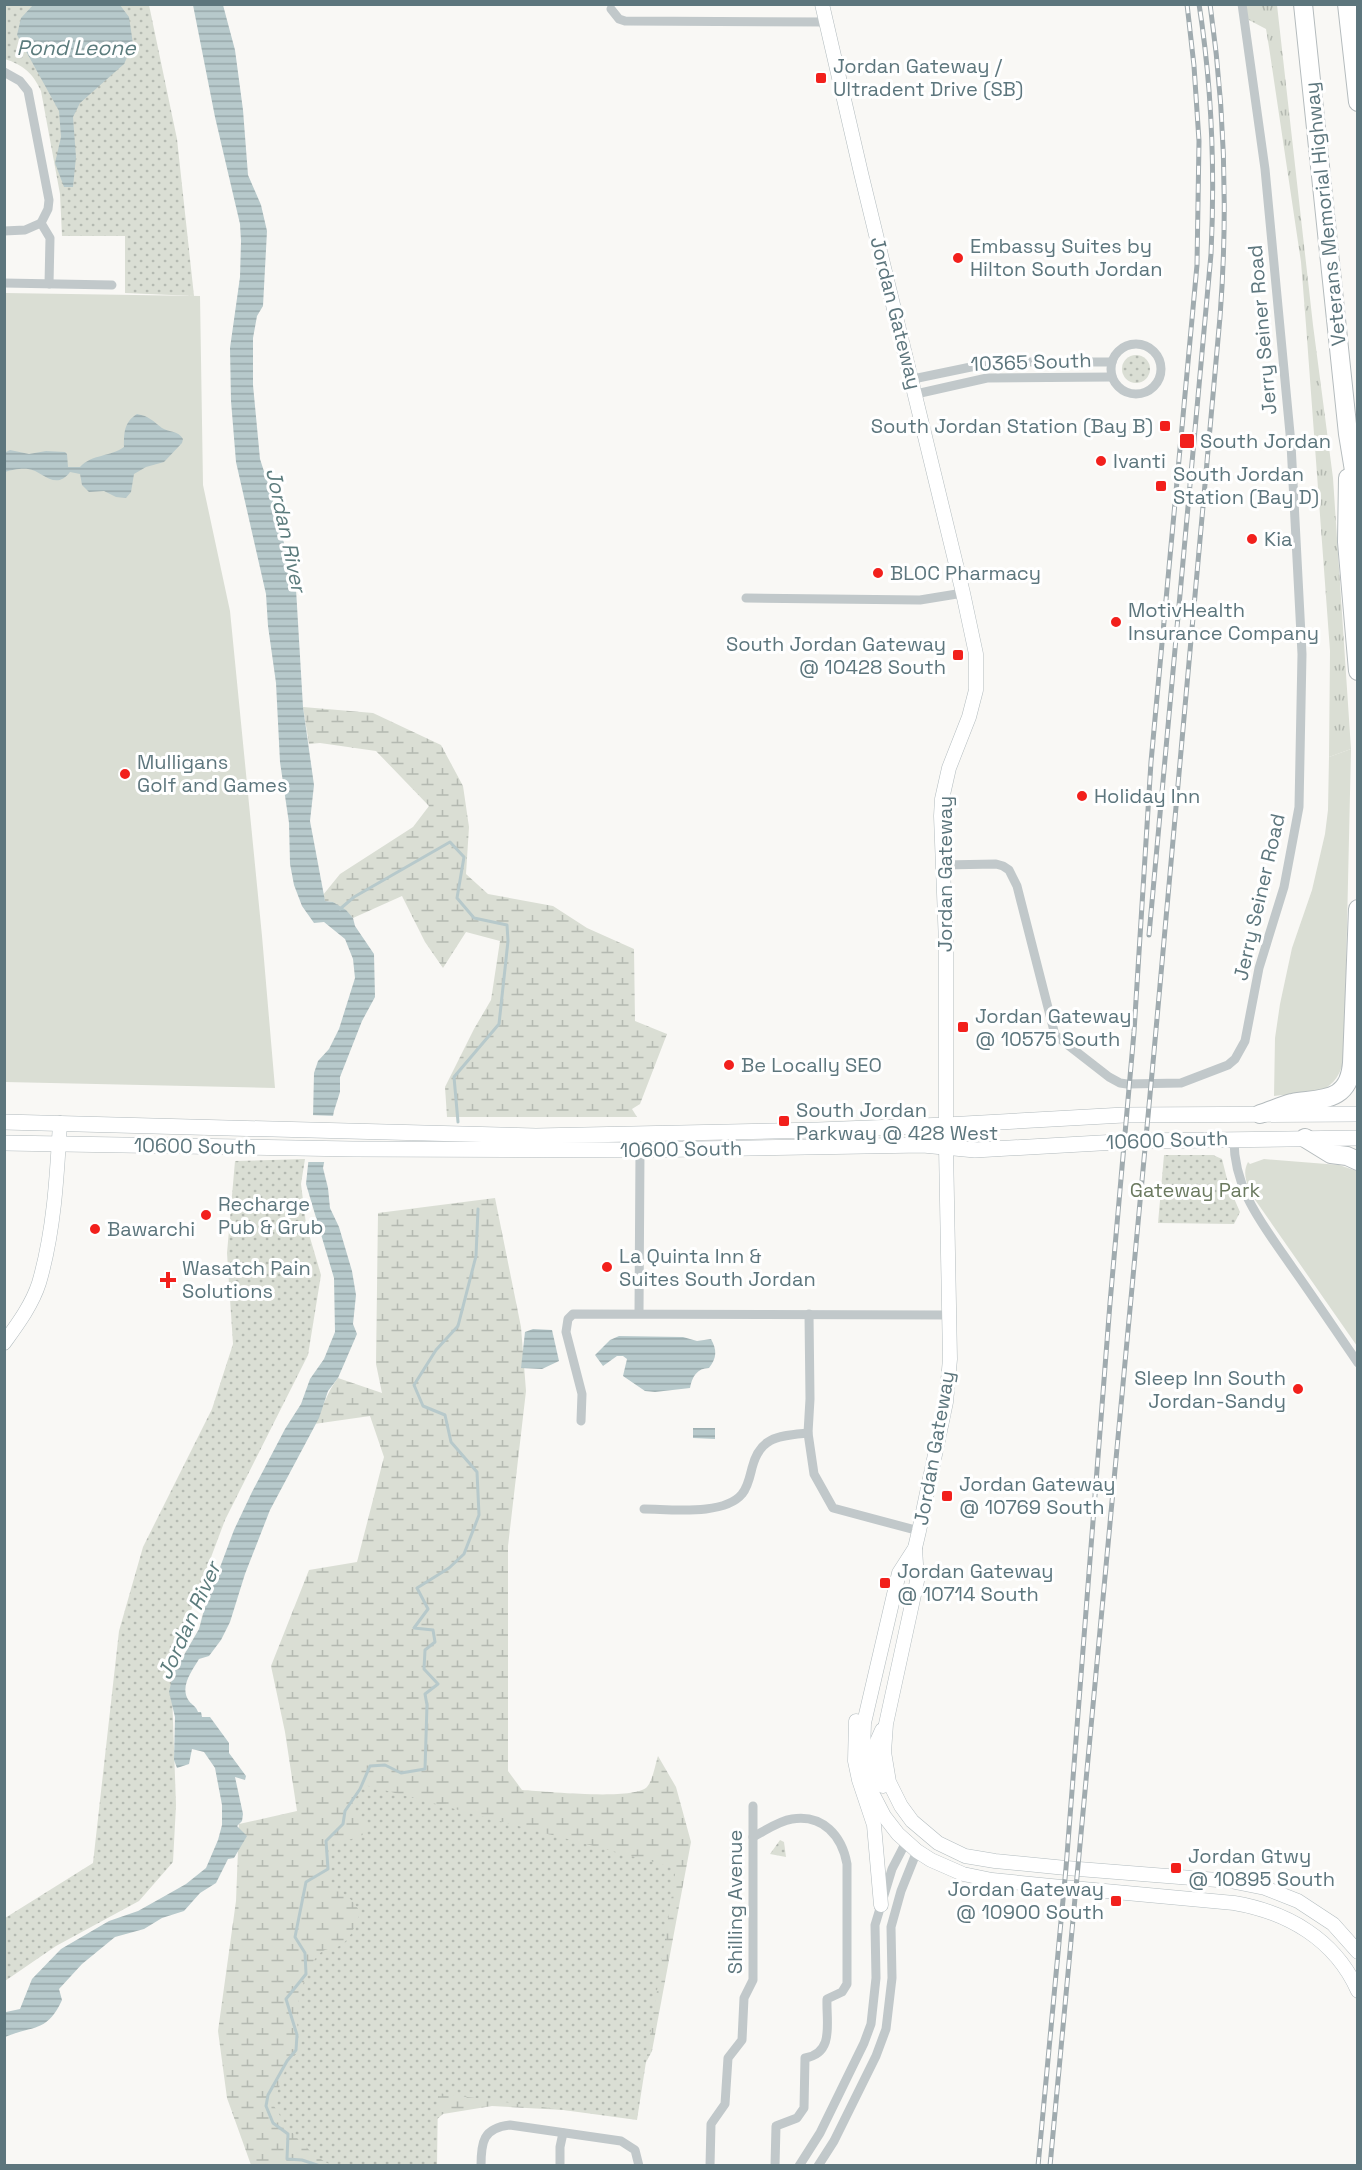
<svg xmlns="http://www.w3.org/2000/svg" width="1362" height="2170" font-family="'Space Grotesk',sans-serif">
  <style>
    .grass { fill: url(#grass-tufts) }
    .wetland { fill: url(#wetland-marsh) }
    .park { fill: url(#park-dots) }
    .garden { fill: #daded4 }
    .water { fill: url(#water-rules) }
    .pier { fill: #f9f8f5 }
    .lines { fill: none; stroke-linecap: round; stroke-linejoin: round }
    .stream { stroke: #b7c9cb; stroke-width: 3 }
    .secondary-casing { stroke: #b3bcbf; stroke-width: 15 }
    .primary-casing { stroke: #b2babd; stroke-width: 16 }
    .highway-casing { stroke: #b4bbbd; stroke-width: 20 }
    .street { stroke: #c1c8ca; stroke-width: 9 }
    .secondary { stroke: #fff; stroke-width: 14 }
    .primary { stroke: #fff; stroke-width: 15 }
    .highway { stroke: #fff; stroke-width: 18 }
    .rail-casing { stroke: #a0abaf; stroke-width: 5 }
    .rail { stroke: #fff; stroke-width: 3; stroke-dasharray: 9; stroke-linecap: butt }
    .poi-dot { fill: #f2201c; stroke: #fff; stroke-width: 2 }
    .labels { text-anchor: middle; stroke-width: 6; stroke-linejoin: round; paint-order: stroke }
    .poi-label { font-size: 20px; fill: #5d767d; stroke: #fff; text-anchor: start }
    .street-label { font-size: 20px; fill: #5d767d; stroke: #fff }
    .park-label { font-size: 20px; fill: #6b7a60; stroke: #fff }
    .water-label { font-size: 21px; font-style: italic; fill: #5c7c7d; stroke: #fff }
  </style>
  <defs>
    <pattern id="grass-tufts" width="24" height="20" patternUnits="userSpaceOnUse" patternTransform="scale(1.5)"><rect width="24" height="20" fill="#daded4"/><path d="M3 7l-1-3M5 7V3M7 7l1-3M15 17l-1-3M17 17v-4M19 17l1-3" fill="none" stroke="#b4b9b1"/></pattern>
    <pattern id="wetland-marsh" width="20" height="14" patternUnits="userSpaceOnUse" patternTransform="scale(1.5)"><rect width="20" height="14" fill="#daded4"/><path d="M1 5h8M5 5V1M11 12h8M15 12V8" fill="none" stroke="#b4b9b1"/></pattern>
    <pattern id="park-dots" width="8" height="8" patternUnits="userSpaceOnUse" patternTransform="scale(1.5)"><rect width="8" height="8" fill="#daded4"/><path d="M2 2h.1M6 6h.1" fill="none" stroke="#b4b9b1" stroke-width="1.8" stroke-linecap="round"/></pattern>
    <pattern id="water-rules" width="6" height="5" patternUnits="userSpaceOnUse" patternTransform="scale(1.5)"><rect width="6" height="5" fill="#b7c9cb"/><path d="M0 2.5h6" fill="none" stroke="#98a8aa"/></pattern>
  </defs>
  <rect width="100%" height="100%" fill="#f9f8f5"/>
  <!-- grass -->
  <polygon class="grass" points="1246,5 1277,5 1313,325 1333,478 1351,749 1329,757 1330,651 1306,325 1301,262 1269,47 1266,29 1247,19"/>
  <!-- wetland -->
  <g class="wetland">
    <polygon points="303,707 373,713 441,745 463,786 469,827 466,874 488,894 553,906 587,928 634,949 635,1021 667,1034 640,1104 632,1109 637,1117 447,1117 445,1087 474,1029 491,1000 500,941 466,932 443,968 425,942 402,896 353,918 333,902 325,901 323,895 340,874 413,827 429,806 376,751 320,743 309,744"/>
    <path d="M495,1198l26,129 5,64 -18,155v225l14,19c22,1 111,11 125,-3 6,-7 8,-22 11,-31l18,31 15,55 -39,209 -33,62 -127,-7 -49,8 -8,7 -101,44h-83l-24,-67 -9,-67 18,-130 3,-77 58,-13 -12,-79 -14,-66 38,-96 48,-8 27,-105 -14,-41 -56,8c9,-16 13,-32 24,-46l44,15 -6,-29 2,-151z"/>
  </g>
  <!-- park -->
  <g class="park">
    <path d="M4,5h145l28,134 17,157 -69,-3v-57h-63l-2,-42 -19,-103c-8,-18 -18,-26 -36,-32z"/>
    <circle cx="1136" cy="369" r="14"/>
    <polygon points="1164,1155 1213,1155 1222,1159 1229,1187 1240,1212 1234,1224 1158,1223"/>
    <polygon points="305,1159 301,1184 306,1224 321,1275 308,1355 225,1520 171,1664 176,1805 173,1862 139,1901 56,1946 5,1981 5,1918 93,1863 119,1631 143,1547 212,1409 233,1344 227,1253 235,1161"/>
    <path d="M365,1785l311,83 -39,252 -199,-27 -1,72 -104,1c-25,-12 -47,-38 -60,-62l15,-41 11,-12c0,-12 -2,-25 -2,-37 0,-16 12,-55 26,-63 5,-3 13,-2 18,-6 10,-6 15,-22 19,-32 -6,-15 -18,-19 -30,-29l1,-17 -6,-14 2,-12 14,1 21,-6 4,-10 -11,-9 -3,-15z"/>
    <polygon points="780,1840 784,1842 786,1857 770,1854"/>
  </g>
  <!-- garden -->
  <g class="garden">
    <polygon points="5,293 200,296 203,485 230,611 262,936 275,1088 5,1082"/>
    <path d="M1351,749l-7,311c-10,39 -36,32 -70,36l1,-58 5,-34 12,-56 20,-58 13,-56 3,-24 1,-53z"/>
    <path d="M1264,1159l75,6 18,6v175l-106,-152c-4,-11 -9,-21 -3,-32l2,2z"/>
  </g>
  <!-- water -->
  <g class="water">
    <polygon points="33,5 120,5 129,17 133,44 124,64 80,103 73,117 76,157 73,187 64,187 55,163 61,137 59,111 17,35 21,18"/>
    <path d="M193,5h30l12,45 8,60 5,65 13,30 6,26 -4,75 -6,10 -4,22v47l7,74 13,40 1,15 5,10 17,65 7,118 11,78 -4,36 15,80 8,1 13,8 7,8 2,8 19,28 1,43 -13,24 -22,56v15l-6,19 -11,57 5,20 2,20 9,19 13,44 4,24 -3,29 4,10 -19,44 -10,13 -9,27 -49,92 -25,64 -15,48 -9,18 -12,16 -10,3c-7,12 -20,28 -10,42 3,4 7,5 9,11h3l1,5h8l19,26v10l17,23 -1,4 -10,-3 8,37 -1,7 -5,5 10,10 -13,22 -6,1 -12,24 -16,10 -16,18 -22,7 -18,11 -29,8 -33,27 -23,25 3,11c-15,33 -29,25 -57,37l-1,-27 2,2 14,-3 12,-30 29,-30 48,-28 29,-10 25,-14 23,-13 20,-16 12,-28 4,-15v-20l-7,-37 -11,-16 -12,-3 -3,15 -12,4 -3,-8 1,-43 -6,-25 4,-18 26,-45 5,-19 30,-80 18,-38 33,-63 16,-25 9,-25 14,-20 11,-27 -1,-54 -28,-94 7,-67 1,-44 4,-12 11,-12 10,-20 16,-51 -2,-19 -8,-20 -21,-17 -10,1 -12,-17 -8,-21 -4,-21 -1,-41 -9,-61 -4,-79 -8,-57 -2,-32 -30,-132 -5,-61 -1,-53 10,-71 1,-36 -1,-17 -25,-107z"/>
    <path d="M137,414c12,2 16,7 25,14 8,5 16,2 21,11l-1,4 -18,19 -18,5 -12,7 -3,18 -5,6 -10,-1 -12,-6 -15,1 -7,-7 -2,-11 -10,-2c-15,20 -28,-2 -42,-3 -6,-1 -18,1 -23,3l1,-20 4,-2 19,4 17,-3 19,1 2,2 1,13h12c12,-13 30,-10 44,-20 0,-14 0,-25 13,-33z"/>
    <rect x="855" y="660" width="15" height="9"/>
    <polygon points="533,1329 552,1330 559,1361 542,1369 521,1368 525,1332"/>
    <path d="M619,1336l64,1 14,4 14,-2c6,11 6,19 -2,29 -12,0 -17,9 -19,20l-35,4 -10,-1 -22,-15 4,-17 -4,-3h-6l-14,10 -8,-11 15,-15z"/>
    <polygon points="693,1428 715,1428 715,1439 693,1438"/>
  </g>
  <!-- pier -->
  <polygon class="pier" points="310,1115 336,1116 327,1162 306,1162"/>
  <g class="lines">
    <!-- stream -->
    <g class="stream">
      <polyline points="340,909 354,897 450,842 464,857 457,898 474,918 507,925 508,941 499,1024 454,1077 458,1122"/>
      <polyline points="320,2166 302,2160 287,2159 288,2134 273,2123 266,2106 268,2095 287,2061 296,2050 297,2035 286,1999 306,1974 305,1953 295,1937 306,1882 328,1869 326,1841 343,1824 345,1811 360,1789 370,1766 385,1765 401,1773 425,1769 427,1705 425,1694 438,1684 424,1669 425,1650 435,1642 433,1630 414,1628 428,1609 417,1588 449,1568 464,1554 479,1515 477,1472 451,1442 445,1415 423,1406 414,1385 436,1350 458,1326 476,1256 478,1209"/>
    </g>
    <defs>
      <g id="secondary">
        <path d="M822,4l39,169 102,420 13,61v36l-7,27 -20,51 -7,31 -1,17 5,128v203l4,212 -4,43 -27,129 -4,17 -16,25 -35,150 -1,30 7,36 14,27 14,18 19,17 14,9 32,14 29,6 59,6 183,17c53,9 101,36 124,88"/>
        <path d="M4,1343c13,-18 28,-38 35,-60 15,-51 18,-107 21,-160"/>
        <polyline points="915,1548 917,1581 886,1724 884,1752 889,1782 901,1806 912,1821 938,1843 965,1856 995,1861 1066,1868 1230,1881 1265,1888 1298,1901 1333,1924 1358,1952"/>
        <polyline points="856,1721 855,1761 859,1780 874,1825 881,1905"/>
        <polyline points="882,1730 874,1748 883,1786"/>
      </g>
      <g id="primary">
        <polyline points="4,1122 536,1136 818,1130 946,1125 1124,1115 1358,1114"/>
        <polyline points="4,1143 353,1149 640,1150 923,1145 975,1150 1135,1141 1358,1138"/>
      </g>
      <g id="highway">
        <polyline points="1303,4 1348,434 1358,495"/>
        <polyline points="1347,4 1358,102"/>
        <polyline points="1348,478 1347,542 1358,671"/>
        <path d="M1260,1114c10,-3 21,-8 32,-11 29,-5 57,0 60,-40l6,-154"/>
        <polyline points="1305,1138 1331,1154 1347,1156 1358,1161"/>
      </g>
    </defs>
    <!-- secondary casing -->
    <use href="#secondary" class="secondary-casing"/>
    <!-- primary casing -->
    <use href="#primary" class="primary-casing"/>
    <!-- highway casing -->
    <use href="#highway" class="highway-casing"/>
    <!-- street -->
    <g class="street">
      <polyline points="611,9 619,19 625,21 827,22"/>
      <polyline points="4,72 20,81 28,91 49,200 48,209 41,223 50,238 49,284"/>
      <polyline points="4,231 25,230 41,223"/>
      <polyline points="4,283 112,285"/>
      <circle cx="1136" cy="369" r="25"/>
      <polyline points="913,379 995,362 1112,362"/>
      <polyline points="916,394 987,378 1112,377"/>
      <polyline points="746,598 920,600 963,593"/>
      <polyline points="943,865 996,864 1003,866 1009,870 1017,886 1055,1035 1109,1077 1120,1083 1127,1084 1181,1083 1228,1065 1235,1059 1245,1041 1259,968 1284,887 1299,807 1302,654 1291,444 1265,169 1242,4"/>
      <path d="M1234,1138c-1,52 30,88 58,129 22,31 44,64 66,96"/>
      <polyline points="639,1313 640,1150"/>
      <polyline points="809,1314 810,1399 808,1433 814,1474 833,1508 919,1531"/>
      <polyline points="581,1421 582,1394 566,1332 568,1319 573,1314 950,1315"/>
      <path d="M644,1509c26,0 80,7 98,-15 6,-7 8,-18 10,-26 8,-32 27,-32 56,-35"/>
      <path d="M753,1837c12,-6 25,-16 39,-18 31,-5 50,17 55,45v120l-5,8 -15,7c-1,23 8,54 -22,59l-1,50 -7,10 -21,8 -1,40"/>
      <path d="M481,2166c0,-24 2,-38 29,-41l111,16 14,9 4,16"/>
      <polyline points="560,2166 560,2147 563,2133"/>
      <polyline points="710,2166 711,2124 725,2104 728,2058 742,2040 744,1998 753,1980 753,1806"/>
      <polyline points="799,2166 820,2133 864,2043 871,2024 876,1978 875,1925 892,1869 906,1842"/>
      <polyline points="818,2166 834,2141 876,2056 886,2029 892,1978 891,1927 901,1891 917,1851"/>
    </g>
    <!-- secondary -->
    <use href="#secondary" class="secondary"/>
    <!-- primary -->
    <use href="#primary" class="primary"/>
    <!-- highway -->
    <use href="#highway" class="highway"/>
    <defs>
      <g id="rail">
        <path d="M1149,935l62,-681c4,-83 1,-167 -12,-250"/>
        <polyline points="1038,2166 1066,1868 1110,1303 1134,1032 1151,762 1197,265 1199,141 1194,66 1187,4"/>
        <path d="M1050,2166l104,-1114 66,-735c8,-105 5,-208 -10,-313"/>
      </g>
    </defs>
    <!-- rail casing -->
    <use href="#rail" class="rail-casing"/>
    <!-- rail -->
    <use href="#rail" class="rail"/>
  </g>
  <!-- markers -->
  <g class="poi-dot">
    <rect x="815" y="72" width="12" height="12" rx="3"/>
    <circle cx="958" cy="258" r="6"/>
    <rect x="1159" y="420" width="12" height="12" rx="3"/>
    <rect x="1179" y="433" width="16" height="16" rx="3"/>
    <circle cx="1101" cy="461" r="6"/>
    <rect x="1155" y="480" width="12" height="12" rx="3"/>
    <circle cx="1252" cy="539" r="6"/>
    <circle cx="878" cy="573" r="6"/>
    <circle cx="1116" cy="622" r="6"/>
    <rect x="952" y="649" width="12" height="12" rx="3"/>
    <circle cx="125" cy="774" r="6"/>
    <circle cx="1082" cy="796" r="6"/>
    <rect x="957" y="1021" width="12" height="12" rx="3"/>
    <circle cx="729" cy="1065" r="6"/>
    <rect x="778" y="1115" width="12" height="12" rx="3"/>
    <circle cx="206" cy="1215" r="6"/>
    <circle cx="95" cy="1229" r="6"/>
    <circle cx="607" cy="1267" r="6"/>
    <path d="M165 1271h6v6h6v6h-6v6h-6v-6h-6v-6h6z"/>
    <circle cx="1298" cy="1389" r="6"/>
    <rect x="941" y="1490" width="12" height="12" rx="3"/>
    <rect x="879" y="1577" width="12" height="12" rx="3"/>
    <rect x="1170" y="1862" width="12" height="12" rx="3"/>
    <rect x="1110" y="1895" width="12" height="12" rx="3"/>
  </g>
  <g class="labels">
    <!-- poi labels -->
    <g class="poi-label">
      <text x="833" y="73">Jordan Gateway /<tspan x="833" dy="23">Ultradent Drive (SB)</tspan></text>
      <text x="970" y="253">Embassy Suites by<tspan x="970" dy="23">Hilton South Jordan</tspan></text>
      <text x="1153" y="433" text-anchor="end">South Jordan Station (Bay B)</text>
      <text x="1200" y="448">South Jordan</text>
      <text x="1113" y="468">Ivanti</text>
      <text x="1173" y="481">South Jordan<tspan x="1173" dy="23">Station (Bay D)</tspan></text>
      <text x="1264" y="546">Kia</text>
      <text x="890" y="580">BLOC Pharmacy</text>
      <text x="1128" y="617">MotivHealth<tspan x="1128" dy="23">Insurance Company</tspan></text>
      <text x="946" y="651" text-anchor="end">South Jordan Gateway<tspan x="946" dy="23">@ 10428 South</tspan></text>
      <text x="137" y="769">Mulligans<tspan x="137" dy="23">Golf and Games</tspan></text>
      <text x="1094" y="803">Holiday Inn</text>
      <text x="975" y="1023">Jordan Gateway<tspan x="975" dy="23">@ 10575 South</tspan></text>
      <text x="741" y="1072">Be Locally SEO</text>
      <text x="796" y="1117">South Jordan<tspan x="796" dy="23">Parkway @ 428 West</tspan></text>
      <text x="218" y="1211">Recharge<tspan x="218" dy="23">Pub &amp; Grub</tspan></text>
      <text x="107" y="1236">Bawarchi</text>
      <text x="619" y="1263">La Quinta Inn &amp;<tspan x="619" dy="23">Suites South Jordan</tspan></text>
      <text x="182" y="1275">Wasatch Pain<tspan x="182" dy="23">Solutions</tspan></text>
      <text x="1286" y="1385" text-anchor="end">Sleep Inn South<tspan x="1286" dy="23">Jordan-Sandy</tspan></text>
      <text x="959" y="1491">Jordan Gateway<tspan x="959" dy="23">@ 10769 South</tspan></text>
      <text x="897" y="1578">Jordan Gateway<tspan x="897" dy="23">@ 10714 South</tspan></text>
      <text x="1188" y="1863">Jordan Gtwy<tspan x="1188" dy="23">@ 10895 South</tspan></text>
      <text x="1104" y="1896" text-anchor="end">Jordan Gateway<tspan x="1104" dy="23">@ 10900 South</tspan></text>
    </g>
    <!-- street labels -->
    <g class="street-label">
      <text transform="translate(1325 214) rotate(-96)" y="7">Veterans Memorial Highway</text>
      <text transform="translate(896 313) rotate(76)" y="7">Jordan Gateway</text>
      <text transform="translate(1262 330) rotate(-95)" y="7">Jerry Seiner Road</text>
      <text transform="translate(1031 362) rotate(-2)" y="7">10365 South</text>
      <text transform="translate(945 874) rotate(-90)" y="7">Jordan Gateway</text>
      <text transform="translate(1259 897) rotate(-77)" y="7">Jerry Seiner Road</text>
      <text transform="translate(1167 1140) rotate(-2)" y="7">10600 South</text>
      <text transform="translate(195 1146) rotate(1)" y="7">10600 South</text>
      <text transform="translate(681 1149) rotate(-1)" y="7">10600 South</text>
      <text transform="translate(934 1448) rotate(-80)" y="7">Jordan Gateway</text>
      <text transform="translate(735 1902) rotate(-90)" y="7">Shilling Avenue</text>
    </g>
    <!-- park labels -->
    <g class="park-label">
      <text x="1195" y="1197">Gateway Park</text>
    </g>
    <!-- water labels -->
    <g class="water-label">
      <text x="76" y="55">Pond Leone</text>
      <text transform="translate(286 530) rotate(78)" y="7">Jordan River</text>
      <text transform="translate(189 1621) rotate(-66)" y="7">Jordan River</text>
    </g>
  </g>
  <!-- border -->
  <rect width="1362" height="2170" fill="none" stroke="#5d767d" stroke-width="12"/>
</svg>
